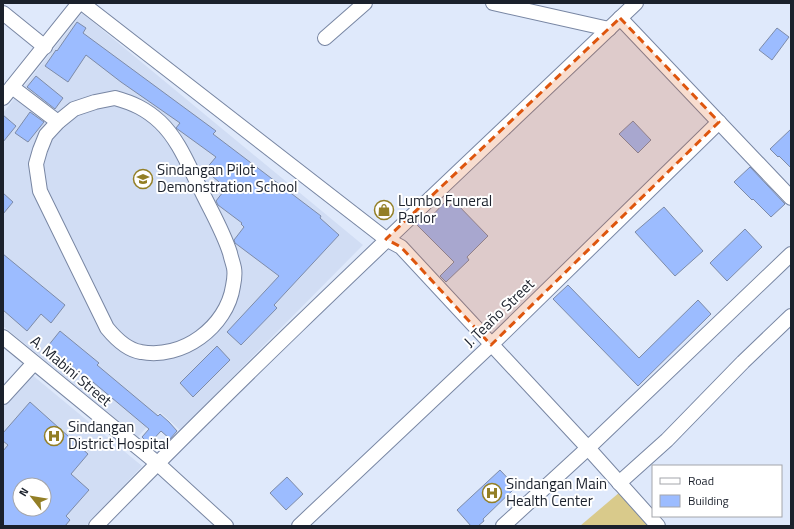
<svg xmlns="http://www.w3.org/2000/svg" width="794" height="529" font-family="'Titillium Web',sans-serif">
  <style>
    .built { fill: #d1ddf4; fill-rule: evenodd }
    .green { fill: #d9ca8b }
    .building { fill: #9cbcff; stroke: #7d8ba8; fill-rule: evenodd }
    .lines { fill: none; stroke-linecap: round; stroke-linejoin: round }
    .minor-casing { stroke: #7886a3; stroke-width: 16 }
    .minor { stroke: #fff; stroke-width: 14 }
    .marked { fill: #de560e; fill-opacity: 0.2; stroke: #de560e; stroke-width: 3; stroke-dasharray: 8 5; stroke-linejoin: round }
    .labels { text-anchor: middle; stroke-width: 4; stroke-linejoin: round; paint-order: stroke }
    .poi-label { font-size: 15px; fill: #1b212c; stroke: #fff; text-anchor: start }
    .street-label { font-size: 15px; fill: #1b212c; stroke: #fff }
  </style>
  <rect width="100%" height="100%" fill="#dfe9fb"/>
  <!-- built -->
  <g class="built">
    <polygon points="82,13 363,245 180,430 160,412 138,437 3,326 3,113"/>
    <path d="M31,374l111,92 -56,60h-83v-120zM20,485h24v24h-24z"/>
  </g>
  <!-- green -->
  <polygon class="green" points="620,492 650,526 580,526"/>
  <!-- building -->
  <g class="building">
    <polygon points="77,22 86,28 83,33 216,131 213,134 321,216 320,218 339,235 274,305 277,308 241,345 227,332 279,276 235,243 234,240 244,227 241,224 242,223 218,205 216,201 226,188 205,170 216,157 176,128 180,123 121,82 86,55 68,82 45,66 56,50 57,51"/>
    <polygon points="777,28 789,37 772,60 759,50"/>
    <polygon points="36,76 63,98 55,109 27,87"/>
    <polygon points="30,112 44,122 28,142 15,133"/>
    <polygon points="3,115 16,126 3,142"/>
    <polygon points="633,121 651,140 638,153 619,134"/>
    <polygon points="791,129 791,168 779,156 778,157 770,149"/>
    <polygon points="750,167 785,204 771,217 753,199 752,200 734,182"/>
    <polygon points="3,193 13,202 3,214"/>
    <polygon points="454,201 488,236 467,257 469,260 446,282 440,276 454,262 416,224 425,215 429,219 444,203 449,207"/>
    <polygon points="664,207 703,251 675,276 635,232"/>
    <polygon points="745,229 762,247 727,281 710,263"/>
    <polygon points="3,254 65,305 51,323 41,314 27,331 3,310"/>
    <polygon points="568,285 639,358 698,300 711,314 638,386 553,299"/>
    <polygon points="60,331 99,363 97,365 158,416 160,414 169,422 177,431 170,439 161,431 149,444 142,437 149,429 87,377 86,378 48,346"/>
    <polygon points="217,346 230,360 193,397 180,383"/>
    <path d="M30,402l58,52 -17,20 18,16 -23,26 4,4 -5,6h-62v-75l5,-6 -5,-4v-8zM20,485h24v24h-24z"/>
    <polygon points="500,470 516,487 483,519 484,521 478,526 471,526 457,510"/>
    <polygon points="287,477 303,494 286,510 270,493"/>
  </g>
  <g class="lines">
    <defs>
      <g id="minor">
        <polyline points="82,3 386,239 401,247 588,448 658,526"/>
        <polyline points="493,3 609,29"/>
        <polyline points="3,13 45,47"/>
        <polyline points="620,18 791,198"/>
        <polyline points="325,38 365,3"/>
        <polyline points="12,87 58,122"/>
        <polyline points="3,98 79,3"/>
        <path d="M115,98c18,5 31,11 45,24 19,18 29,45 41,68 10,21 22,41 29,63 1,5 3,10 4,15 1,5 0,13 -1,18 -6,41 -51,74 -92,66 -14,-2 -25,-13 -34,-24l-67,-137 -4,-27 4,-14 6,-15 12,-13 16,-13 21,-7z"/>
        <polyline points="3,337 157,463 226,526"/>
        <polyline points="3,397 34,363"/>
        <polyline points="619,483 667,440 743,362 791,316"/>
        <path d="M96,526c175,-180 359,-350 540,-523"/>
        <polyline points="299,526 491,345 719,122"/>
        <polyline points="503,526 588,448 791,254"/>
      </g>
    </defs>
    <!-- minor casing -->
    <use href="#minor" class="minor-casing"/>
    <!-- minor -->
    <use href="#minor" class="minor"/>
  </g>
  <!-- marked area -->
  <path class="marked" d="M620,18l99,104 -228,223 -90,-98 -15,-8z"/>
  <!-- icons -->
  <defs>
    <symbol id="school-ring" viewBox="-11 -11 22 22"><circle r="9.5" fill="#fff" stroke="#937f26" stroke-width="1.5"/><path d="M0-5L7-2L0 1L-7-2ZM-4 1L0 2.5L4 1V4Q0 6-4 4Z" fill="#937f26"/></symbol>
    <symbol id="shop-ring" viewBox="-11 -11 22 22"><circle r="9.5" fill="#fff" stroke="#937f26" stroke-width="1.5"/><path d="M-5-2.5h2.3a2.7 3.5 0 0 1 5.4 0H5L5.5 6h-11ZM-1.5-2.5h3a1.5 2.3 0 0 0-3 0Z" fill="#937f26"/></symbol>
    <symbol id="hospital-ring" viewBox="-11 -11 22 22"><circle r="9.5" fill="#fff" stroke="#937f26" stroke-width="1.5"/><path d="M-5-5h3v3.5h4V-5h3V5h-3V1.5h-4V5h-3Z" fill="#937f26"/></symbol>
  </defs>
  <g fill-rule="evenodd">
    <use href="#school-ring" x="132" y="168" width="22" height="22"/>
    <use href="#shop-ring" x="373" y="199" width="22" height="22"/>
    <use href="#hospital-ring" x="43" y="425" width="22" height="22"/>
    <use href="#hospital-ring" x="481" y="482" width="22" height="22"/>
  </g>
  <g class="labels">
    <!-- poi labels -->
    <g class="poi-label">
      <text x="157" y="175">Sindangan Pilot<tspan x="157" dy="17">Demonstration School</tspan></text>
      <text x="398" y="206">Lumbo Funeral<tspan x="398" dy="17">Parlor</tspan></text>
      <text x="68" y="432">Sindangan<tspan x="68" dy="17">District Hospital</tspan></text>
      <text x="506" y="489">Sindangan Main<tspan x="506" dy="17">Health Center</tspan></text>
    </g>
    <!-- street labels -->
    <g class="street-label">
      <text transform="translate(499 313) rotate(-44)" y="5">J. Teaño Street</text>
      <text transform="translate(71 371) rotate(40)" y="5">A. Mabini Street</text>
    </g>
  </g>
  <!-- border -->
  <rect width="794" height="529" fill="none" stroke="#1b212c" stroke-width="8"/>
  <!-- legend -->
  <rect x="652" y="465" width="130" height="52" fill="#ffffff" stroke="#a4a6ab"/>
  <rect x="660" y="478" width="20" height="6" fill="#ffffff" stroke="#a4a6ab"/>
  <text x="688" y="485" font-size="12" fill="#1b212c">Road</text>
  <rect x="660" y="495" width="20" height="12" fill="#9cbcff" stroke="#a4a6ab"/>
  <text x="688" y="505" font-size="12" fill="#1b212c">Building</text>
  <!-- north arrow -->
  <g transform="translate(32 497) rotate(301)"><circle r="19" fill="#ffffff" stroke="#a4a6ab"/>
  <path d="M0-3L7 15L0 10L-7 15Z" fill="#937f26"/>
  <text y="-6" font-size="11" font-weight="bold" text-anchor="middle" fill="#1b212c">N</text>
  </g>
</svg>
